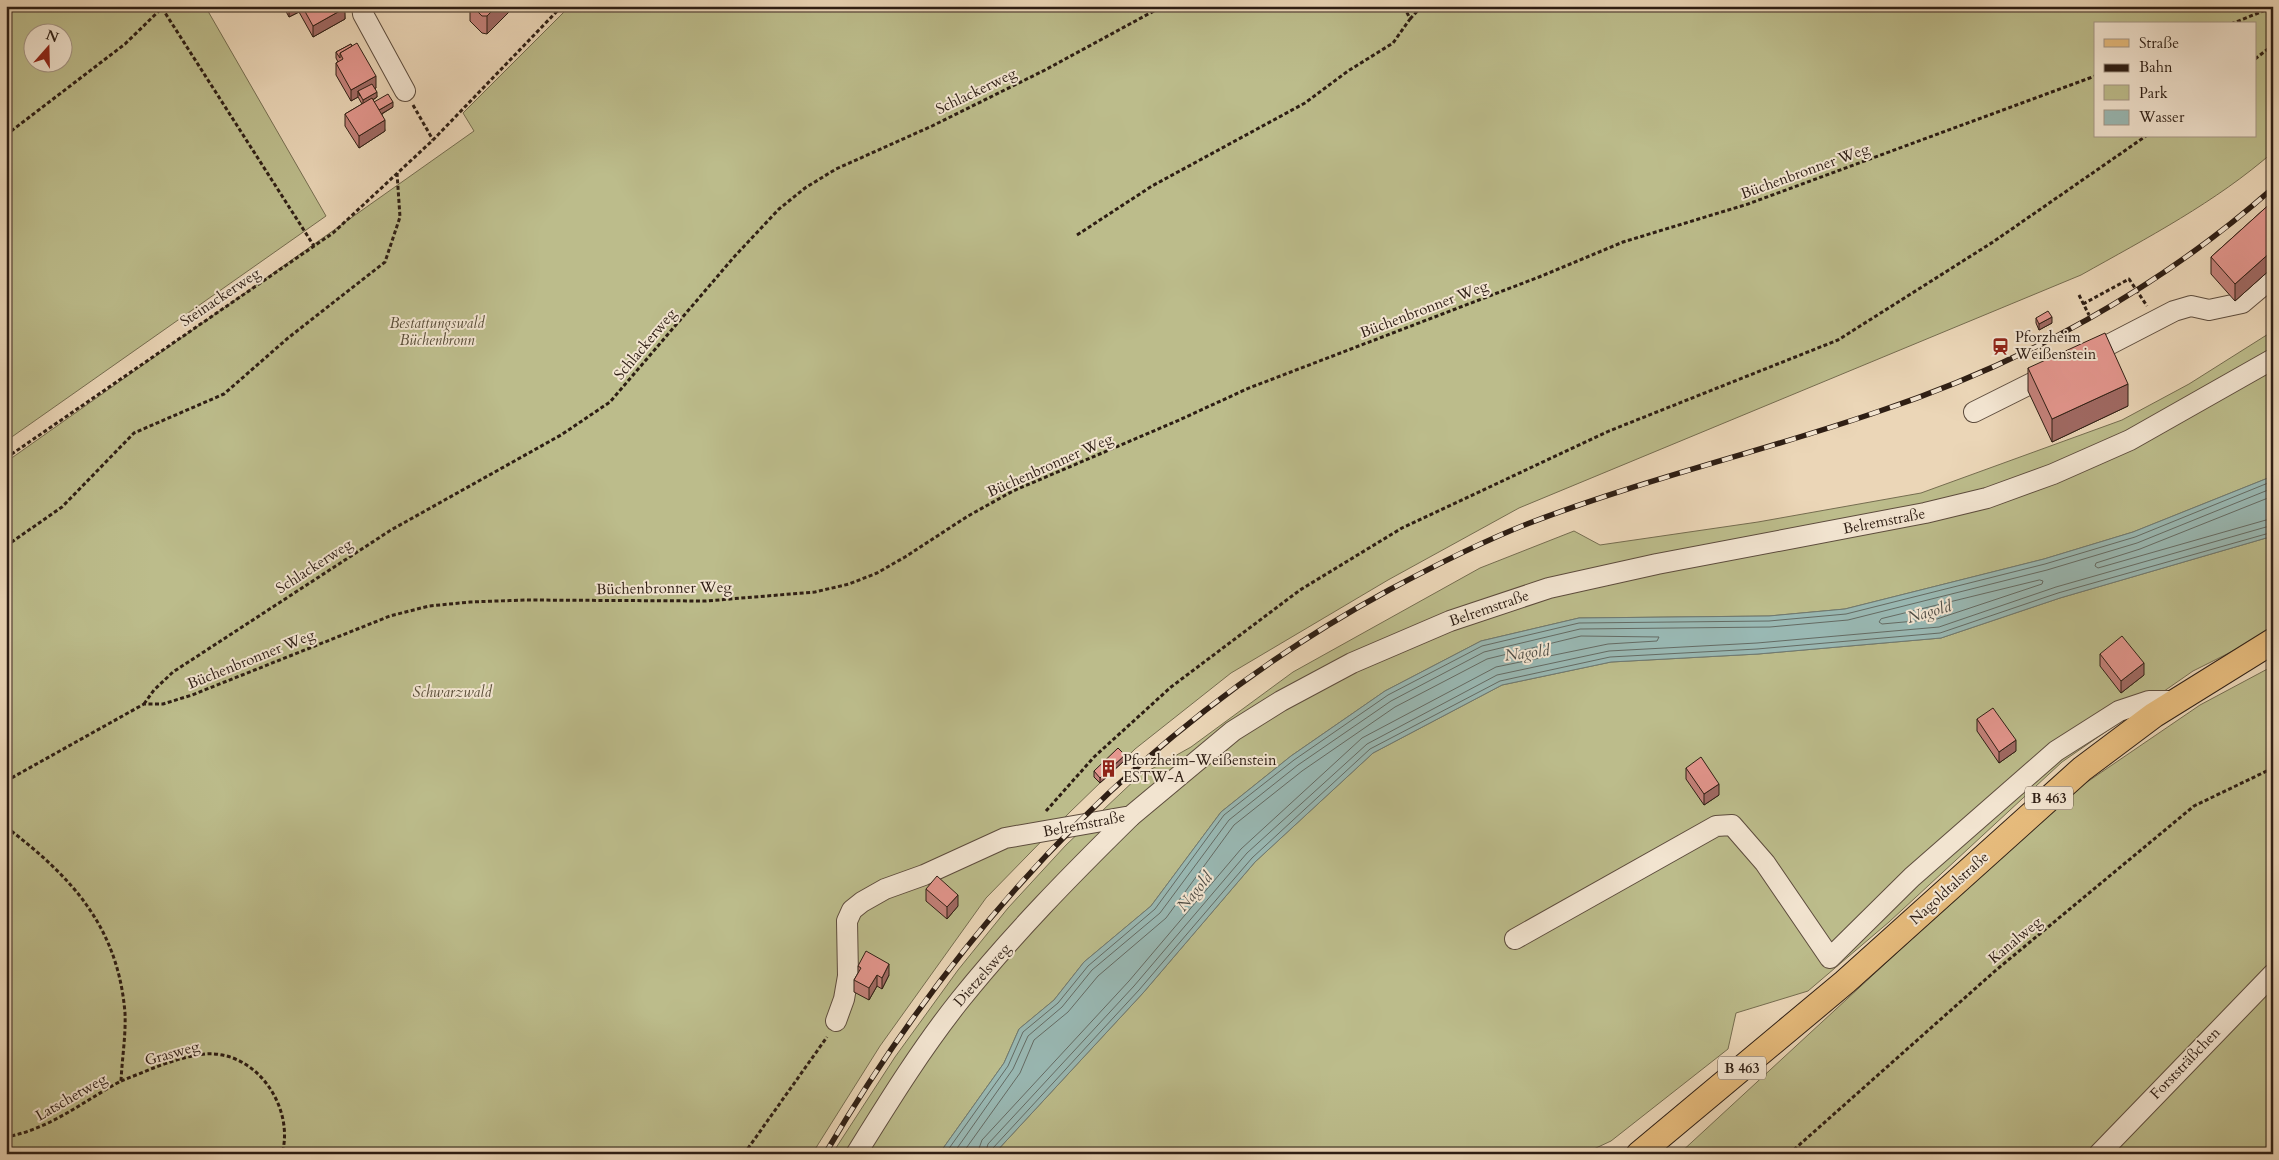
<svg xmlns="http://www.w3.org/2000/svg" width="2279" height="1160" font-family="Cardo,serif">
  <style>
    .green { fill: #bcbc8b; stroke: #756d50; fill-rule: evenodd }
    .water { fill: #99b8b3; stroke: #6e7a73 }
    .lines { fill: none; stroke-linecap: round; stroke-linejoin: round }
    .shore { stroke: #646b64; stroke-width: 1 }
    .minor-casing { stroke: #5d4c3d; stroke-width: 22 }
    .major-casing { stroke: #2e1e14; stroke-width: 27 }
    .path { stroke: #2e1e14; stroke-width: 3; stroke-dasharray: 4 2.5; stroke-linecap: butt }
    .minor { stroke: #f2e4d0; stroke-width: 20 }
    .major { stroke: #e6bb7c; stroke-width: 25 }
    .rail-casing { stroke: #2e1e14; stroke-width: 5.5 }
    .rail { stroke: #f2e4d0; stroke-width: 4; stroke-dasharray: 11; stroke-linecap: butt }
    .wall { fill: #c4817a; stroke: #2e1e14 }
    .shaded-wall { fill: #a06963; stroke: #2e1e14 }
    .building { fill: #e4968e; stroke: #2e1e14 }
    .labels { text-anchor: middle; stroke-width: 4; stroke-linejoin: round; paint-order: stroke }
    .shield { fill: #f2e4d0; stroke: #69594c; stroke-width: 1 }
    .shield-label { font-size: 14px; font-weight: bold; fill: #2e1e14 }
    .street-label { font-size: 15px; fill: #2e1e14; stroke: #f2e4d0 }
    .park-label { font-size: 15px; font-style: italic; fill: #594d38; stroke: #f2e4d0 }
    .poi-label { font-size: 15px; fill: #2e1e14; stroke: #f2e4d0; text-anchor: start }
    .water-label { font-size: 16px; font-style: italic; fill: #4e4c44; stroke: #f2e4d0 }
  </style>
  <rect width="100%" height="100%" fill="#ebd6b7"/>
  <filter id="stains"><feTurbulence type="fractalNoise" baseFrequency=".004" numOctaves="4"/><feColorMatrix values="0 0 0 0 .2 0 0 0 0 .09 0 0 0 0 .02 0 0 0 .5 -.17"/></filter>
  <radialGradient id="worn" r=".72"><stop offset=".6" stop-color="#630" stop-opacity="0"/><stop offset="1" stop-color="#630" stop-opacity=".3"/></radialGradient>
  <!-- green -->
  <g class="green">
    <path d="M6,6h199l121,210 -320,225zM32,32h30v30h-30z"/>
    <path d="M570,6h1703v146c-57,50 -126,86 -192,123l-562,233 -131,72 -157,93 -96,76 -65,63 -84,86 -106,148 -68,108h-806v-692l468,-331 -11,-18zM2095,24h160v112h-160z"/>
    <polygon points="2273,331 2273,476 2133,532 2044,559 1845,609 1769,616 1579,618 1481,641 1385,691 1291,756 1221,812 1151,906 1084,962 1054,1000 1019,1029 1004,1063 939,1154 832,1154 895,1057 958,970 1008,908 1066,845 1139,776 1191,747 1293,672 1480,568 1574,531 1600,545 1758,522 1921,493 2122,420 2189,384"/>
    <polygon points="2273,536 2273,631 2193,671 2062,762 1889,922 1808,991 1736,1013 1728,1049 1611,1141 1583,1154 994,1154 1143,993 1255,862 1373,753 1502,685 1611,662 1758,654 1941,638 2060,598"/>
    <polygon points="2273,666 2273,1154 1679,1154 2068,795 2200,705"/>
  </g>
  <!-- water -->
  <polygon class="water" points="2273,476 2273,536 2060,598 1941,638 1758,654 1611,662 1502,685 1373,753 1255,862 1143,993 994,1154 939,1154 1004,1063 1019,1029 1054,1000 1084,962 1151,906 1221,812 1291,756 1385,691 1481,641 1579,618 1769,616 1845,609 2044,559 2133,532"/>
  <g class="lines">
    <!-- shore -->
    <g class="shore">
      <polyline points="2273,496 2140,549 2096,563 2095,566 2098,568 2273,518"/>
      <polygon points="2040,580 2043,581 2042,584 1937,619 1882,624 1879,622 1881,619"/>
      <polyline points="945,1154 1008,1066 1023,1032 1058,1003 1088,966 1155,909 1224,815 1294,760 1388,695 1482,646 1579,623 1769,621 1846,614 2045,564 2135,537 2273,481"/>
      <polyline points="953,1154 1013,1069 1028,1036 1062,1007 1092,970 1160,913 1229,820 1298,765 1391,701 1484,652 1580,629 1770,627 1848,620 2047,570 2137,543 2273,488"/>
      <polyline points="962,1154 1020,1073 1034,1040 1068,1012 1098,976 1166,918 1234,825 1302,771 1395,707 1487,659 1581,636 1659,637 1657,641 1608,644 1496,667 1362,738 1241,849 1129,981 982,1140 977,1154"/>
      <polyline points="985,1154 988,1144 1134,986 1247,853 1367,744 1497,675 1609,651 1757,643 1939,627 2056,587 2273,525"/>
      <polyline points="991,1154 993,1148 1139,990 1252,858 1370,749 1500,681 1610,657 1757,649 1940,633 2058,593 2273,532"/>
    </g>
    <defs>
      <g id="minor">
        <polyline points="362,6 363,14 405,91"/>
        <polyline points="2087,356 2174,311 2191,306 2209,310 2242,303 2273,277"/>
        <polyline points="1974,412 2052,373"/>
        <polyline points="1515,939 1716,826 1732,825 1765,863 1830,958 1912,877 2056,751 2119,711 2149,701 2176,701"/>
        <polyline points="836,1021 844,999 848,976 847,921 852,910 862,902 885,889 924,875 1005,838 1131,816 1233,731 1281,701 1352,663 1450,621 1549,588 1657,564 1925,513 1987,498 2053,474 2130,440 2273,359"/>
        <path d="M856,1154c33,-53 65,-105 104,-154 52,-65 111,-125 170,-183"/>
        <polyline points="2099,1154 2273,974"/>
      </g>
      <polyline id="major" points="1639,1154 1845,982 2082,769 2154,715 2273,641"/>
    </defs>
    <!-- minor casing -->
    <use href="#minor" class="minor-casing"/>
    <!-- major casing -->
    <use href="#major" class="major-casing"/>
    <!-- path -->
    <g class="path">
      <polyline points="162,8 314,246"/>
      <polyline points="1410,19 1422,6"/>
      <polyline points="2231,24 2273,7"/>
      <polyline points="2255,59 2273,45"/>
      <polyline points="413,105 433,140"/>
      <polyline points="6,135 125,44 164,6"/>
      <polyline points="1077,235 1152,186 1305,103 1348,71 1393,43 1410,19 1404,6"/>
      <polyline points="2079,295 2089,315"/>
      <polyline points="2083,304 2129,279 2147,306"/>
      <polyline points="6,458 333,233 433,140 562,6"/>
      <polyline points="6,546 62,507 134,433 224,394 288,338 385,262 400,217 397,173"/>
      <polyline points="144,704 154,690 173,672 391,530 561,435 610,402 734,257 779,209 805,188 836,169 932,126 1045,70 1163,6"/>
      <polyline points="6,781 144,704 163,704 192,695 390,616 429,606 470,602 525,600 706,601 815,592 849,584 877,573 905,557 968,516 1013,491 1177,421 1249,388 1539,277 1623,242 1748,204 2095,76"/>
      <polyline points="1046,811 1094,757 1171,687 1300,590 1402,528 1609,431 1838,340 1993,242 2146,136"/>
      <path d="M6,827c66,50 112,100 119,186 1,22 -3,46 -4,68 -39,21 -71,48 -115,56"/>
      <path d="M121,1081c26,-10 55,-24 84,-27 51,-4 90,53 77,100"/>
      <polyline points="744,1154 827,1037"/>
      <polyline points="1789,1154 1995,971 2194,806 2273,768"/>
    </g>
    <!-- minor -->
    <use href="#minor" class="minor"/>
    <!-- major -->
    <use href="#major" class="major"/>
    <defs>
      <path id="rail" d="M825,1154c139,-237 321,-432 564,-564 45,-24 90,-47 138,-66 114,-44 234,-72 350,-112 145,-48 282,-123 396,-224"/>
    </defs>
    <!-- rail casing -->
    <use href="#rail" class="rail-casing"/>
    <!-- rail -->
    <use href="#rail" class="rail"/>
  </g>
  <!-- wall -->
  <g class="wall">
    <polygon points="283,6 344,6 345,19 313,37 299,12 289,17"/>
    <polygon points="470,6 509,6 509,12 487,34 482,33 470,21"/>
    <polygon points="351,44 376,88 375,88 377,97 373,100 374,102 393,107 382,114 385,131 359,148 345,126 345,114 362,104 358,97 351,101 336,75 336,63 338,62 336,58 336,52"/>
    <polygon points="2273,201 2273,267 2235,301 2211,274 2211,257"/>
    <polygon points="2036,318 2052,323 2039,330 2036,323"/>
    <polygon points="2028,368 2128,406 2052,442 2028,391"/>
    <polygon points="2100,654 2144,675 2121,693 2100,666"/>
    <polygon points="1977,719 2016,751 1999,763 1977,731"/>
    <polygon points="1125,760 1100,783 1094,777 1094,771"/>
    <polygon points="1686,768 1719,795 1704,805 1686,779"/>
    <polygon points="926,889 958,906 947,919 926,901"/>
    <polygon points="858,966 889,975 882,989 877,986 869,1000 854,992 854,980 858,973"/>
  </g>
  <!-- shaded-wall -->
  <g class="shaded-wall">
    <polygon points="289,6 299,6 299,12 289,17"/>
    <polygon points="497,6 509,6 509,12 487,34 487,16"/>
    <polygon points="345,8 345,19 313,37 313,26"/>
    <polygon points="376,76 376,88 360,96 358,91 358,97 351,101 351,90"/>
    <polygon points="377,92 377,97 363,106 363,100"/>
    <polygon points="393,102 393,107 376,117 376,112"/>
    <polygon points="385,120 385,131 359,148 359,136"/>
    <polygon points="2273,250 2273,267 2235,301 2235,284"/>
    <polygon points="2052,317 2052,323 2039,330 2039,324"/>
    <polygon points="2128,384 2128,406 2052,442 2052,419"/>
    <polygon points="2144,663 2144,675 2121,693 2121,681"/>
    <polygon points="2016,740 2016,751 1999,763 1999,752"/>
    <polygon points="1125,755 1125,760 1100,783 1100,778"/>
    <polygon points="1719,784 1719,795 1704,805 1704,794"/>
    <polygon points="958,895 958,906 947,919 947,907"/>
    <polygon points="889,964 889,975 882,989 882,978"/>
    <polygon points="877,975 877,986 869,1000 869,988"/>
  </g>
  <!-- building -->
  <g class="building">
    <polygon points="302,6 344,6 345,8 313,26"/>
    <polygon points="472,6 497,6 487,16 482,16"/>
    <polygon points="357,43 376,76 351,90 336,63 343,59 340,53"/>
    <polygon points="351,44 352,46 340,53 340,58 336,52"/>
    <polygon points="372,84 377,92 363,100 358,91"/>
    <polygon points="388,94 393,102 379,110 374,102"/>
    <polygon points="372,98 385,120 359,136 345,114"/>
    <polygon points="2273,201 2273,250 2235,284 2211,257"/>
    <polygon points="2048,311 2052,317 2039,324 2036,318"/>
    <polygon points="2105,333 2128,384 2052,419 2028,368"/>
    <polygon points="2122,636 2144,663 2121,681 2100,654"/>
    <polygon points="1993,708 2016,740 1999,752 1977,719"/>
    <polygon points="1118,748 1125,755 1100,778 1094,771"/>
    <polygon points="1701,757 1719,784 1704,794 1686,768"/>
    <polygon points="937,876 958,895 947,907 926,889"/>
    <polygon points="866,951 889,964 882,978 877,975 869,988 854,980 861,968 858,966"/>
  </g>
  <!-- icons -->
  <defs>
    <symbol id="station-bare" viewBox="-9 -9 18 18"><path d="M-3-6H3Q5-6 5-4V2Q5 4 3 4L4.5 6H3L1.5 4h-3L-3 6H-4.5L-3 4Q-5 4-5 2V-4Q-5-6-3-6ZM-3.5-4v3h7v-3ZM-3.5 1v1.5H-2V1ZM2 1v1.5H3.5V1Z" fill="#8f2418" stroke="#f2e4d0" stroke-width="2.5" paint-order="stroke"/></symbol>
    <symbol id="building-bare" viewBox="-9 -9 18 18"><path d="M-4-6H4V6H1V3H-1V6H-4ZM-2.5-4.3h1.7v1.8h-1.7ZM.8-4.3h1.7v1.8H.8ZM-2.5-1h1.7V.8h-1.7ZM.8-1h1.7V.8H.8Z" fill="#8f2418" stroke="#f2e4d0" stroke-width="2.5" paint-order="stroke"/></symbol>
  </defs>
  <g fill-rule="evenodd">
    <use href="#station-bare" x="1988" y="334" width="25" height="25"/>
    <use href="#building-bare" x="1096" y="756" width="25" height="25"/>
  </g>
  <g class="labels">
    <!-- shield labels -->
    <g class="shield">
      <rect x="2025" y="786.5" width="48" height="23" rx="4"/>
      <rect x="1718" y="1056.5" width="48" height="23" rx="4"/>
    </g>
    <g class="shield-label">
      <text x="2049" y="803">B 463</text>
      <text x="1742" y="1073">B 463</text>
    </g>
    <!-- street labels -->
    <g class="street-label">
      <text transform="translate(976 91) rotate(-26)" y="5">Schlackerweg</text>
      <text transform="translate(1805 171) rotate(-20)" y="5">Büchenbronner Weg</text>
      <text transform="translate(220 297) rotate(-34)" y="5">Steinackerweg</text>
      <text transform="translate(1424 309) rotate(-21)" y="5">Büchenbronner Weg</text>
      <text transform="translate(645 344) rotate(-50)" y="5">Schlackerweg</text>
      <text transform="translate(1050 465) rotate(-24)" y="5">Büchenbronner Weg</text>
      <text transform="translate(1884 521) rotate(-11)" y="5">Belremstraße</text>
      <text transform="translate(314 566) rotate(-33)" y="5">Schlackerweg</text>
      <text transform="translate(664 588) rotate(-1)" y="5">Büchenbronner Weg</text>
      <text transform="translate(1489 608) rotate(-19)" y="5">Belremstraße</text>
      <text transform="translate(251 659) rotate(-22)" y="5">Büchenbronner Weg</text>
      <text transform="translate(1084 824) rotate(-11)" y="5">Belremstraße</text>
      <text transform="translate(1949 888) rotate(-42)" y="5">Nagoldtalstraße</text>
      <text transform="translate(2015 940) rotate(-40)" y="5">Kanalweg</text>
      <text transform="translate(982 975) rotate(-49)" y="5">Dietzelsweg</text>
      <text transform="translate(172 1053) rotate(-16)" y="5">Grasweg</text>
      <text transform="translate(2185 1063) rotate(-46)" y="5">Forststräßchen</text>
      <text transform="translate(71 1097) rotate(-30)" y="5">Latschetweg</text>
    </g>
    <!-- park labels -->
    <g class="park-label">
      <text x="437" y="328">Bestattungswald<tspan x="437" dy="17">Büchenbronn</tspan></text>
      <text x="452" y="697">Schwarzwald</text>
    </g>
    <!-- poi labels -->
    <g class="poi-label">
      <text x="2015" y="342">Pforzheim<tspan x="2015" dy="17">Weißenstein</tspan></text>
      <text x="1123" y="765">Pforzheim-Weißenstein<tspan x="1123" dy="17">ESTW-A</tspan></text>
    </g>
    <!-- water labels -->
    <g class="water-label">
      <text transform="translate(1929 611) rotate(-16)" y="6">Nagold</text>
      <text transform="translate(1527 652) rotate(-7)" y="6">Nagold</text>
      <text transform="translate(1194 891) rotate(-50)" y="6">Nagold</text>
    </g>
  </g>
  <!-- margin -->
  <rect width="2279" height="1160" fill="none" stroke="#ebd6b7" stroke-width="25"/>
  <rect x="8" y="8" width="2264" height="1145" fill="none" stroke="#2e1e14" stroke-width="2.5"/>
  <rect x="12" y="12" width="2254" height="1135" fill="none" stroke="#2e1e14"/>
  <!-- legend -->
  <rect x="2094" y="22" width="162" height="115" fill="#f2e4d0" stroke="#a49585"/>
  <rect x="2104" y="39" width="25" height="8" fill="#e6bb7c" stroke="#a49585"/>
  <text x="2139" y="48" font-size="15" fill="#2e1e14">Straße</text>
  <rect x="2104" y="64" width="25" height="8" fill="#2e1e14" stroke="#a49585"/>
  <text x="2139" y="72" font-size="15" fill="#2e1e14">Bahn</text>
  <rect x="2104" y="85" width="25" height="15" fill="#bcbc8b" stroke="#a49585"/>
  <text x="2139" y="98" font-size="15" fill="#2e1e14">Park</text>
  <rect x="2104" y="110" width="25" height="15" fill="#99b8b3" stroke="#a49585"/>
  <text x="2139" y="122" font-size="15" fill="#2e1e14">Wasser</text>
  <!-- north arrow -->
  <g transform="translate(48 48) rotate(20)"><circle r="24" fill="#f2e4d0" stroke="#a49585"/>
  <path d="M0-4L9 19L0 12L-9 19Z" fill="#8f2418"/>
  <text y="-8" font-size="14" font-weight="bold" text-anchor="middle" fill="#2e1e14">N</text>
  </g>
  <rect width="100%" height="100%" filter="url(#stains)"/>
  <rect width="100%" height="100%" fill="url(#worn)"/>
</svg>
